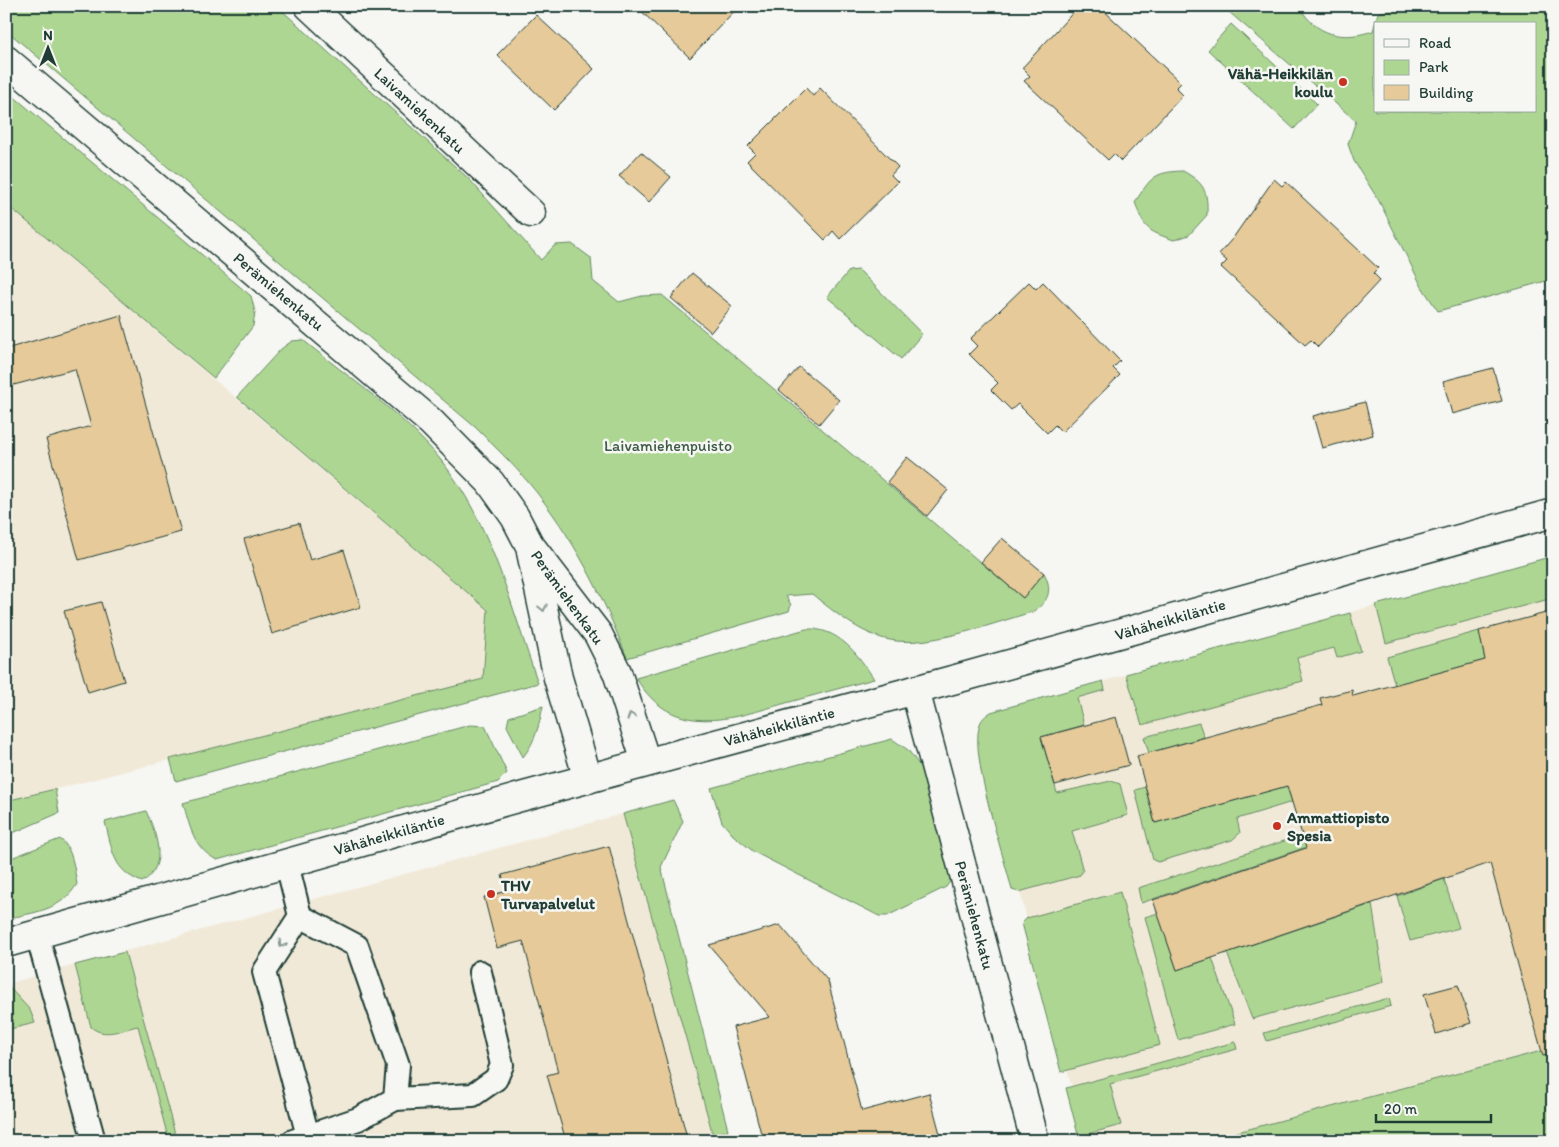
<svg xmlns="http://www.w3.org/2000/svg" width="1559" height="1147" font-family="Itim,sans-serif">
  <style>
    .built { fill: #f1e9d8 }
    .green { fill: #aed693; stroke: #668a64; fill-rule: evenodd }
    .building { fill: #e6ca9a; stroke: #1f3d34 }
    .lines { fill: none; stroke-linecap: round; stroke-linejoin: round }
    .service-casing { stroke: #1f3d34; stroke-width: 26 }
    .minor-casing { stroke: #1f3d34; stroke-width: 31 }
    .tertiary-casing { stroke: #1f3d34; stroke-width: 31 }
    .service { stroke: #f6f6f2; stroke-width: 22 }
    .minor { stroke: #f6f6f2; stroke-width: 28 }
    .tertiary { stroke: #f6f6f2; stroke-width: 28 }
    .oneway { stroke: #8a9a93 }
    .poi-dot { fill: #c8321e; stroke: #f6f6f2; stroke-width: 2 }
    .labels { text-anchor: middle; stroke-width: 5; stroke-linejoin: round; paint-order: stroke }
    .poi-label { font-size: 16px; font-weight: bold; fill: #1f3d34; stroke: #f6f6f2; text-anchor: start }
    .street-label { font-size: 16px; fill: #1f3d34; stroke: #f6f6f2 }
    .park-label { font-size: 16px; fill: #3c5c47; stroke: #f6f6f2 }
  </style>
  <rect width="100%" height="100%" fill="#f6f6f2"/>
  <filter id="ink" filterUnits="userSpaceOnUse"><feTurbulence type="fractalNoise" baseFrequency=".02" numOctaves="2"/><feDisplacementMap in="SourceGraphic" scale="10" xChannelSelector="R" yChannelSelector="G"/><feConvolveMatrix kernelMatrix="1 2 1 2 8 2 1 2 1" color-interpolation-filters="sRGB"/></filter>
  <g filter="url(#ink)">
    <!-- built -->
    <g class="built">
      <polygon points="6,204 488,610 483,679 6,802"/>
      <polygon points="1553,556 1553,1048 1204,1141 1086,1141 985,761 1017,705"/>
      <polygon points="633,811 725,1141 6,1141 6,984"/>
    </g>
    <!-- green -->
    <g class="green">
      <path d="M6,6h271l192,173 72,81 14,-15 17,-1 19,14 2,23 26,21 23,-6 20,-1 361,303 21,-25c9,17 5,29 -12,39 -38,11 -104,36 -142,28 -28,-5 -56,-28 -78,-46l-26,2 5,9 -2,6 -162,47c-24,-63 -55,-124 -99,-176 -16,-19 -35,-37 -53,-55l-469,-397z"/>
      <path d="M1222,6h77c17,30 43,35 74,25l5,-18 15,-3 -1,-4h161v273l-115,32 -16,-24 -43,-86 -25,-40 -6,-17 8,-23zM1375,24h160v87h-160z"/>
      <polygon points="1231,24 1317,104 1294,129 1208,50"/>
      <polygon points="6,90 251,296 255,312 253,326 214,378 6,204"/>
      <path d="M1183,171c21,12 25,19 24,44l-18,20 -15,5c-27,-9 -30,-11 -39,-38 16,-24 18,-30 48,-31z"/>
      <polygon points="859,270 922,334 901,359 827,297 849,271"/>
      <path d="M303,340c45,37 100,74 137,119 52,64 71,148 98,224l-362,98 -6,-22 313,-80 5,-69 -251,-213 44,-48 11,-8z"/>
      <polygon points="1553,556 1553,598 1386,643 1376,605"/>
      <polygon points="1350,613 1361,651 1337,658 1334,648 1297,658 1303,681 1142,725 1126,674"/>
      <path d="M806,629c32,-2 52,25 68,50 -30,8 -59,16 -88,24 -56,16 -113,37 -150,-25z"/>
      <polygon points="1479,631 1485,660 1395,685 1387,657"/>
      <path d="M1103,681l2,9 -28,8 7,27 -43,12 16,56 54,-12 9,3 8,31 -56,16 11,40 -3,4 -61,17 -7,-2c-9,-37 -41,-130 -33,-163 2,-8 6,-11 12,-15z"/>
      <path d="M543,706c-4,20 -8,36 -20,51l-16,-31 2,-9z"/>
      <polygon points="1199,723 1204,737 1149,753 1144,737"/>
      <path d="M470,725l15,1 22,47 -9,9 -281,78c-24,-12 -27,-34 -34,-57z"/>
      <polygon points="892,739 908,750 920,766 951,880 946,887 887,916 879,916 754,852 733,835 722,822 711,788"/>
      <polygon points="1287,786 1292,802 1237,819 1240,833 1232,840 1158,862 1153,860 1135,790 1145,787 1155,823"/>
      <polygon points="55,789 59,813 6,836 6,801"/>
      <polygon points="673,800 683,821 661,867 728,1130 713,1135 623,814"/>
      <path d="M146,811c10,22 23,55 -4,71 -30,-12 -29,-31 -37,-60z"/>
      <polygon points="1303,835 1307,847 1141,903 1138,888"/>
      <path d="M60,839c13,9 14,30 17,45 -16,27 -43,28 -71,35v-32l3,-1 -3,-26z"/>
      <polygon points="1444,879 1459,928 1410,941 1397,896"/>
      <polygon points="1120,892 1160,1045 1061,1072 1022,923 1027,918"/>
      <polygon points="1372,904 1384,982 1252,1019 1227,953"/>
      <polygon points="1158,913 1177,970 1212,958 1235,1024 1178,1040 1145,917"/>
      <path d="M125,952l52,189h-8l-31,-115c-16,3 -33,13 -47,1l-16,-62z"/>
      <polygon points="6,984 30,1010 35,1023 6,1030"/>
      <polygon points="1389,998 1391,1006 1267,1041 1264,1033"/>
      <polygon points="1235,1042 1237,1049 1110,1084 1121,1125 1084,1135 1078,1134 1066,1088"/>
      <polygon points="1553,1048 1553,1141 1204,1141"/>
    </g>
    <!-- building -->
    <g class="building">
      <polygon points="636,6 739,6 690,58"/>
      <polygon points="1079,6 1099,6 1181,83 1176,88 1183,95 1121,161 1114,154 1108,160 1024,81 1030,76 1022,68"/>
      <polygon points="536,15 594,69 554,110 497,55"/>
      <polygon points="806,88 813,96 820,88 898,167 891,175 898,182 840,239 833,231 825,240 747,161 755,153 748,146"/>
      <polygon points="641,152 671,177 649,202 619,176"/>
      <polygon points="1274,179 1282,186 1286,182 1378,268 1373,273 1380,280 1318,347 1311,340 1305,345 1221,267 1227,261 1219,254 1233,238"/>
      <polygon points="692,273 732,306 711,332 671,298"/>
      <polygon points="1029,282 1036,289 1043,282 1120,361 1113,368 1120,375 1062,432 1055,425 1047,433 1018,404 1011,410 991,390 998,383 969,354 977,346 970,339"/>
      <polygon points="121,315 181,532 79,560 46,439 91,426 75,369 6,387 6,349"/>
      <polygon points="799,367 839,400 819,424 779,390"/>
      <polygon points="1493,368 1502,401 1452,414 1443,381"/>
      <polygon points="1365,402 1373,435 1322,448 1313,416"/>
      <polygon points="907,457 948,490 927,516 887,482"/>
      <polygon points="299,523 310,560 344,550 361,607 272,634 244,539"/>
      <polygon points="1002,538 1044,573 1023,598 981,562"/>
      <polygon points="101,602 124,681 88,692 64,611"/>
      <polygon points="1553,611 1553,1054 1543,1056 1490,863 1177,970 1153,900 1306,848 1287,786 1155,823 1137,756 1322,705 1320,698 1352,690 1353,696 1485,660 1479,631"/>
      <polygon points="1116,717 1129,765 1055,785 1041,737"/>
      <polygon points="609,846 688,1141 566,1141 547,1075 558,1072 523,941 497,948 484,897 507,891 502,875"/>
      <polygon points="780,925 828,981 862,1111 929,1093 942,1141 763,1141 733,1027 770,1017 709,945"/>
      <polygon points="1458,985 1471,1023 1436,1034 1424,994"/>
    </g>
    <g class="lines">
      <defs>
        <g id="service">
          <polyline points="287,864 300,916 264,972 308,1136"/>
          <polyline points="37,934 94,1141"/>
          <polyline points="395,1099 473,1095 496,1079 502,1065 480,972"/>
          <polyline points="293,1141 358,1119 395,1099 398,1065 357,946 300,916"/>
        </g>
        <g id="minor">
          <polyline points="309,6 531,213"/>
          <polyline points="915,690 1035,1141"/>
        </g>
        <g id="tertiary">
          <polyline points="6,60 430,421 490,482 515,517 529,544 598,634 617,672 646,762"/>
          <polyline points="531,552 558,678 588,779"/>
          <polyline points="6,943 524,796 967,676 1553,513"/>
        </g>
      </defs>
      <!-- service casing -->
      <use href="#service" class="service-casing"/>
      <!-- minor casing -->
      <use href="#minor" class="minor-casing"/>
      <!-- tertiary casing -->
      <use href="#tertiary" class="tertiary-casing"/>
      <!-- service -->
      <use href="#service" class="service"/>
      <!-- minor -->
      <use href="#minor" class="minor"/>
      <!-- tertiary -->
      <use href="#tertiary" class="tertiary"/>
    </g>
    <!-- one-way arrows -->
    <defs><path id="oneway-chevron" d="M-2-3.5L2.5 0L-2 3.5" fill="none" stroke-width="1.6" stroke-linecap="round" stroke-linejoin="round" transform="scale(1.25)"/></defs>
    <g class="oneway">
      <use href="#oneway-chevron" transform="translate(543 608) rotate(78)"/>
      <use href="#oneway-chevron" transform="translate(631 716) rotate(-108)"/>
      <use href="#oneway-chevron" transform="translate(282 944) rotate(123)"/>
    </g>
  </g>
  <!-- markers -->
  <g class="poi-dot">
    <circle cx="1343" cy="82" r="5"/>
    <circle cx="1277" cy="826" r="5"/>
    <circle cx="491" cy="894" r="5"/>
  </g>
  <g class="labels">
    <!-- poi labels -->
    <g class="poi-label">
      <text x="1333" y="79" text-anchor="end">Vähä-Heikkilän<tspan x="1333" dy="18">koulu</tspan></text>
      <text x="1287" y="823">Ammattiopisto<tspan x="1287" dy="18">Spesia</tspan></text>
      <text x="501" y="891">THV<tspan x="501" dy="18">Turvapalvelut</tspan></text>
    </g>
    <!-- street labels -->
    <g class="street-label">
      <text transform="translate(420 110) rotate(43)" y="6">Laivamiehenkatu</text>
      <text transform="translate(279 291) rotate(40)" y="6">Perämiehenkatu</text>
      <text transform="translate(568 597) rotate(54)" y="6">Perämiehenkatu</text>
      <text transform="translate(1170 619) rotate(-16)" y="6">Vähäheikkiläntie</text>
      <text transform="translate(779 726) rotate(-15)" y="6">Vähäheikkiläntie</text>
      <text transform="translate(389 834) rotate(-16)" y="6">Vähäheikkiläntie</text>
      <text transform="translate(975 915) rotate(75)" y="6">Perämiehenkatu</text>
    </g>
    <!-- park labels -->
    <g class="park-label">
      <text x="668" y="451">Laivamiehenpuisto</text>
    </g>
  </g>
  <!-- margin -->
  <rect width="1559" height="1147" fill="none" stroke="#f6f6f2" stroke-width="25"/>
  <rect x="12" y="12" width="1534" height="1122" fill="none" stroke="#1f3d34" stroke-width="2" filter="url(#ink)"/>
  <!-- legend -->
  <rect x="1374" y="22" width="162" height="90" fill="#f6f6f2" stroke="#a0aca6"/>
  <rect x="1384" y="39" width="25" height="8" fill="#f6f6f2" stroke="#a0aca6"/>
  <text x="1419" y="48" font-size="15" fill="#1f3d34">Road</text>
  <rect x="1384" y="60" width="25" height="15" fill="#aed693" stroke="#a0aca6"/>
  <text x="1419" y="72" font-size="15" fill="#1f3d34">Park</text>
  <rect x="1384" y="85" width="25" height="15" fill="#e6ca9a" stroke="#a0aca6"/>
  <text x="1419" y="98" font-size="15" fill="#1f3d34">Building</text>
  <!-- north arrow -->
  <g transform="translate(48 48)" stroke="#f6f6f2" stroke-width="4" paint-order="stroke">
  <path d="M0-4L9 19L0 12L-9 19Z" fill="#1f3d34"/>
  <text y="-8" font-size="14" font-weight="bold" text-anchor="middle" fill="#1f3d34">N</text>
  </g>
  <!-- scale -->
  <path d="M1376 1114v8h115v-8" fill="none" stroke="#1f3d34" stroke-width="2.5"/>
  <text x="1384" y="1114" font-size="15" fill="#1f3d34" stroke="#f6f6f2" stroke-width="4" paint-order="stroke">20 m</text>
</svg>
